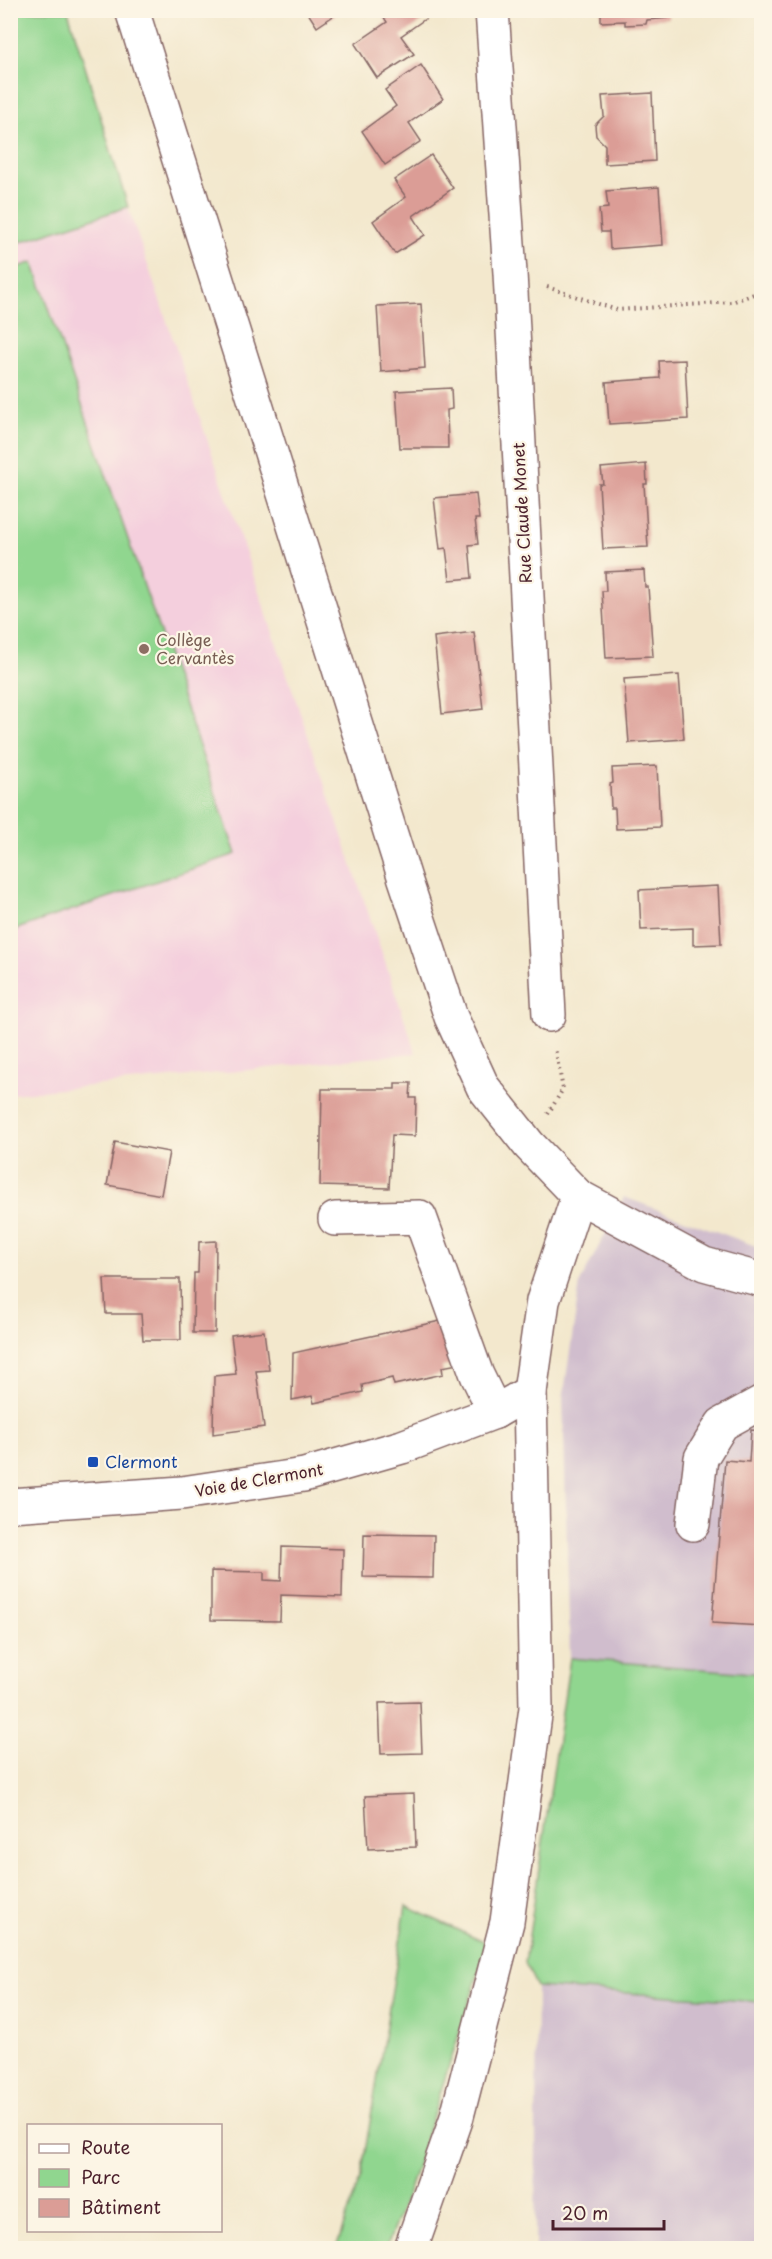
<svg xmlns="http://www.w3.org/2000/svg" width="772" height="2259" font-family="'Playpen Sans',sans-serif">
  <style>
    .built { fill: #f4cfdd }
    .industrial { fill: #d0bdcd }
    .green { fill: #90d68f; stroke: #6d7a5d; stroke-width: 1.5 }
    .building { fill: #db9d96 }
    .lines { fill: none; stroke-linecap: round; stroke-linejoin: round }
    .minor-casing { stroke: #856564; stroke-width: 36 }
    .path { stroke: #856564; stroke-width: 4; stroke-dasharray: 1.5 4.5; stroke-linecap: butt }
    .minor { stroke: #fff; stroke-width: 33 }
    .education-dot { fill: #8d6e63; stroke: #fcf5e5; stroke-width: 2 }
    .transit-dot { fill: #1a4fb4; stroke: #fcf5e5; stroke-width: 2 }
    .labels { text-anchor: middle; stroke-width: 4.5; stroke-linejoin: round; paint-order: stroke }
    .street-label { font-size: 16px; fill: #4a1f2b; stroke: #fcf5e5 }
    .education-label { font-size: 16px; fill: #785e54; stroke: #fcf5e5; text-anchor: start }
    .transit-label { font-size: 16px; fill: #164399; stroke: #fcf5e5; text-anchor: start }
  </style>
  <rect width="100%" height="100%" fill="#fcf5e5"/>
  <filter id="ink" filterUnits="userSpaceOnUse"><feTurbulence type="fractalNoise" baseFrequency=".0167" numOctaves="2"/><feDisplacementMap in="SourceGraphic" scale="12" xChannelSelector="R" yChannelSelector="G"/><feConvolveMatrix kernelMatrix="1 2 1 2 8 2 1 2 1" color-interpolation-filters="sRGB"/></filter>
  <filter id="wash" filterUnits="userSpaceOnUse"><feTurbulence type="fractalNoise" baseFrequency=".008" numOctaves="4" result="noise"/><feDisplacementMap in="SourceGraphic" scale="24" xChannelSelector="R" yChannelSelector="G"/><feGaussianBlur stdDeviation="1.35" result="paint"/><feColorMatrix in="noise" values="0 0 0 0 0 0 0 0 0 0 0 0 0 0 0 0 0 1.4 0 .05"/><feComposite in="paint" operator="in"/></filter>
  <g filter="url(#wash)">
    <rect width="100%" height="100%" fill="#f3e8cd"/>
    <!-- built -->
    <polygon class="built" points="128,207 416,1053 11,1094 10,245"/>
    <!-- industrial -->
    <g class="industrial">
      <polygon points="624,1197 761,1248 761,1674 570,1658 563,1399 580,1283"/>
      <polygon points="537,1987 761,2002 761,2248 535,2248"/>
    </g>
    <!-- green -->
    <g class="green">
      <polygon points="10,11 68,11 128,207 11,245"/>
      <polygon points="33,262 236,854 11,931 10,270"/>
      <polygon points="570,1658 761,1674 761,2002 537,1987 525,1963"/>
      <polygon points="406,1906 488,1944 409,2190 386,2248 336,2248 361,2176"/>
    </g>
    <g id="blocks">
      <!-- building -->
      <g class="building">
        <polygon points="306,10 342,10 317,27"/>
        <polygon points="379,10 435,12 401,36 414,54 377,78 355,44 387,22"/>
        <polygon points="601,10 668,10 668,18 647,20 646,24 625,25 625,21 601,22"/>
        <polygon points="421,65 443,99 409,123 421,141 385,165 362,131 396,106 385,90"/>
        <polygon points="652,93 655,161 605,164 605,145 596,136 595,125 604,116 602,96"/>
        <polygon points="431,155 453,188 413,216 425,235 395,254 373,221 406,197 394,180"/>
        <polygon points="659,187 663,245 610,249 609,232 601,232 599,209 608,208 606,191"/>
        <polygon points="421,304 425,368 381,372 377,306"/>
        <polygon points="685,360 688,419 609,424 606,382 660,378 659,361"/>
        <polygon points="451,388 452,409 447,410 448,448 400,448 396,391"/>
        <polygon points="646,464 647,484 644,484 648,547 603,549 599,484 603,484 601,468"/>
        <polygon points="476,494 479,519 475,519 478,544 469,545 472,578 450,580 446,548 440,549 434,498"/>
        <polygon points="644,570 645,587 648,587 653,656 606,658 602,591 606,591 605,572"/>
        <polygon points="474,632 483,709 442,714 434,637"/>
        <polygon points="679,675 684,739 629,743 624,679"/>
        <polygon points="657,766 660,827 616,829 615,808 611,808 610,784 613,783 612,768"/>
        <polygon points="718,886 721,944 693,945 693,928 641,930 639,890"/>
        <polygon points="395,1083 411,1083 410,1098 416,1098 415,1136 392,1135 389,1188 320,1186 322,1089 395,1089"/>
        <polygon points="115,1142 169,1152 161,1195 107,1185"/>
        <polygon points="216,1241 215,1333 193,1333 194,1273 198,1273 199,1242"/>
        <polygon points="104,1279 180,1279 181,1340 143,1340 141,1314 106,1314"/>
        <polygon points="445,1320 458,1364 442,1367 443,1374 394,1385 392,1378 362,1385 363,1392 314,1403 312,1396 292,1400 293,1353"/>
        <polygon points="264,1331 269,1370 256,1371 264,1427 213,1434 214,1376 236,1374 231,1335"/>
        <polygon points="751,1430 762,1431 762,1626 712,1623 725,1460 749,1462"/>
        <polygon points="364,1534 434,1535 433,1578 363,1577"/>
        <polygon points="282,1547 343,1549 342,1597 281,1595 280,1621 211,1620 211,1571 264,1572 264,1580 281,1581"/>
        <polygon points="420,1702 422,1753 381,1754 379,1703"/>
        <polygon points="414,1794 416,1847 368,1849 365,1796"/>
      </g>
    </g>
  </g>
  <g filter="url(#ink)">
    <use href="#blocks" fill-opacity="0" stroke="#856564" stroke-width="1.5"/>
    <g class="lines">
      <defs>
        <g id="minor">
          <polyline points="132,10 405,879 451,1017 483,1087 529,1145 578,1196 704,1264 762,1280"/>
          <polyline points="492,10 510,273 549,1015"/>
          <polyline points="335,1219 420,1217 477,1375 495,1412"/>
          <polyline points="10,1505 182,1493 304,1475 402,1447 495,1412 530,1392"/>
          <polyline points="693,1524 701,1458 722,1424 762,1402"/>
          <polyline points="411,2248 456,2120 507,1922 536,1708 530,1392 543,1301 578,1196"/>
        </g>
      </defs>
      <!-- minor casing -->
      <use href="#minor" class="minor-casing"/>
      <!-- path -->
      <g class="path">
        <polyline points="547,287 617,310 732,302 762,291"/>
        <polyline points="548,1114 563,1089 555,1048"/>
      </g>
      <!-- minor -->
      <use href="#minor" class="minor"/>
    </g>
  </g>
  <!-- markers -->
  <circle class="education-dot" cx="144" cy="649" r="6"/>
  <rect class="transit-dot" x="87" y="1456" width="12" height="12" rx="3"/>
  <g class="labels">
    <!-- street labels -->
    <g class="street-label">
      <text transform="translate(522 513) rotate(-93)" y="6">Rue Claude Monet</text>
      <text transform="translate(259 1480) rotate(-10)" y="6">Voie de Clermont</text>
    </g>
    <!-- education labels -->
    <g class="education-label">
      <text x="156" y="646">Collège<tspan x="156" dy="18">Cervantès</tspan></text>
    </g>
    <!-- transit labels -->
    <g class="transit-label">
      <text x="105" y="1468">Clermont</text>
    </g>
  </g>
  <!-- margin -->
  <rect width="772" height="2259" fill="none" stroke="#fcf5e5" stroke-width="36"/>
  <!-- legend -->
  <rect x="27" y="2124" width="195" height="108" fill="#fcf5e5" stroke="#b59f9b" stroke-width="1.5"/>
  <rect x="39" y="2144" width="30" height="9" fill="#ffffff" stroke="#b59f9b" stroke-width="1.5"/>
  <text x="81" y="2154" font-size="18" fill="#4a1f2b">Route</text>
  <rect x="39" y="2169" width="30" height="18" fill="#90d68f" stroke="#b59f9b" stroke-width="1.5"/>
  <text x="81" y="2184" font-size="18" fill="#4a1f2b">Parc</text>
  <rect x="39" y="2199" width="30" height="18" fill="#db9d96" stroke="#b59f9b" stroke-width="1.5"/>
  <text x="81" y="2214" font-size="18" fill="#4a1f2b">Bâtiment</text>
  <!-- scale -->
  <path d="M553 2220v9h111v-9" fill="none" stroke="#4a1f2b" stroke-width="3"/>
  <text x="562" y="2220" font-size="18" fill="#4a1f2b" stroke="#fcf5e5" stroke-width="4.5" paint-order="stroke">20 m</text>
</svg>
